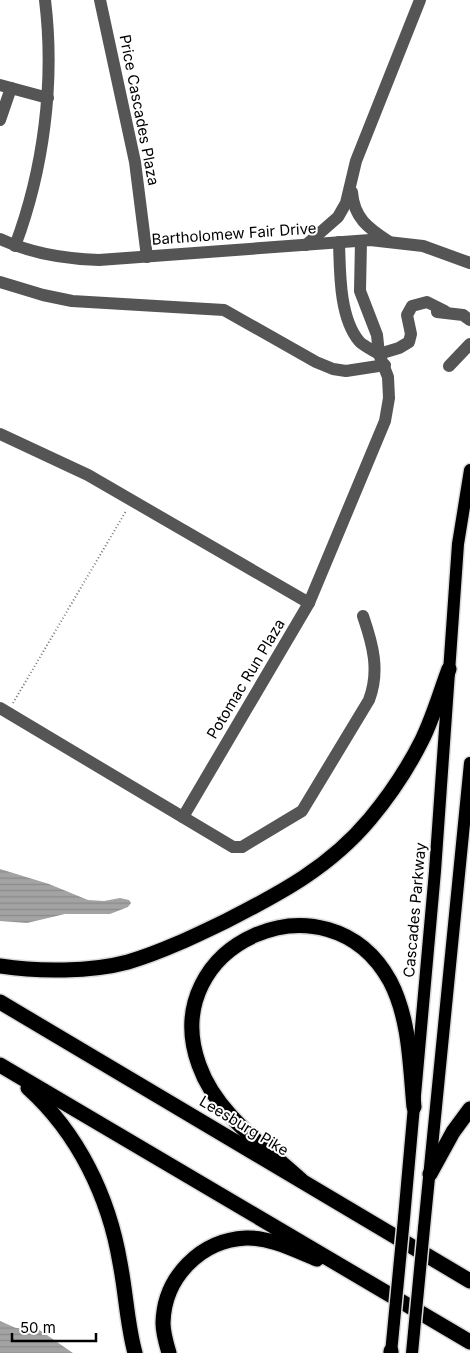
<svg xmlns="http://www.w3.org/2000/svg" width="470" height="1353" font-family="Inter,sans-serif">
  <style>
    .water { fill: url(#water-rules) }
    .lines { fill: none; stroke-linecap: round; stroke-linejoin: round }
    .major-casing { stroke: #dbdbdb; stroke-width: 15 }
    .highway-casing { stroke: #dbdbdb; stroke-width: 18 }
    .path { stroke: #777; stroke-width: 2; stroke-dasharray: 1 2.5; stroke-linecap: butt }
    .minor { stroke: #555; stroke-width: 12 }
    .major { stroke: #000; stroke-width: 12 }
    .highway { stroke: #000; stroke-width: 15 }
    .major-bridge-casing { stroke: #dbdbdb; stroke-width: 15; stroke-linecap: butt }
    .major-bridge { stroke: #000; stroke-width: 12 }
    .labels { text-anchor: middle; stroke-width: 4; stroke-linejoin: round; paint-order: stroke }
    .street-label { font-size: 15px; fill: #000; stroke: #fff }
  </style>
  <defs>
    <pattern id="water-rules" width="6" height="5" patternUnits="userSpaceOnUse" patternTransform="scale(1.25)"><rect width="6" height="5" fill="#a3a3a3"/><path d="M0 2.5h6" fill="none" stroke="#8b8b8b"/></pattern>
  </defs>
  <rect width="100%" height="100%" fill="#fff"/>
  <!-- water -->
  <g class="water">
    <polygon points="0,869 49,884 88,900 104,901 120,898 129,900 131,903 128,907 110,914 65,914 27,923 0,921"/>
    <polygon points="0,1321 16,1328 38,1329 73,1353 0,1353"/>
  </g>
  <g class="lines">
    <defs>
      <g id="major">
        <polyline points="404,1218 435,871 458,544 470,470"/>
        <polyline points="424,1228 470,763"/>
        <polyline points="391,1353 394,1322"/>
        <polyline points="412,1353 414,1332"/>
      </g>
      <g id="highway">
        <path d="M0,966c38,6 91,6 128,-4 34,-10 67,-26 98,-41 55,-28 104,-54 144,-102 20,-24 38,-51 52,-79 11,-22 18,-47 27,-71"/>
        <polyline points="0,1002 470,1281"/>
        <polyline points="0,1065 470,1342"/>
        <path d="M28,1088c50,45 81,109 92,175 6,30 7,61 15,90"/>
        <polyline points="430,1174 453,1132 470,1109"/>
        <path d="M301,1180c-37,-34 -85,-66 -102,-115 -44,-121 129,-197 191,-84 20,38 20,85 24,126"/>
        <path d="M169,1353c-3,-10 -6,-20 -6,-30 1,-46 38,-83 83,-85 24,-1 49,12 71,21"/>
        <polyline points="391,1353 391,1351"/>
      </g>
    </defs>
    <!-- major casing -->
    <use href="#major" class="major-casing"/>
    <!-- highway casing -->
    <use href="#highway" class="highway-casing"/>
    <!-- path -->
    <polyline class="path" points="13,703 126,511"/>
    <!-- minor -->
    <g class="minor">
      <polyline points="100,0 135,162 147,257"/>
      <polyline points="0,85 48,98"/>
      <polyline points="0,120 11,88"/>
      <path d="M352,192c2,26 16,36 36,49"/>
      <path d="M0,239c32,15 64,20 99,21l271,-20 53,6 47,17"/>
      <path d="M339,242c1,29 0,75 20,99 4,5 14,9 20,13"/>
      <polyline points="306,245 338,217 346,203 356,161 420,0"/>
      <path d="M15,246c29,-77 40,-165 30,-246"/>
      <polyline points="0,282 43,295 72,301 224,310 316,362 333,369 346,371 385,365"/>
      <polyline points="437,312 463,315 470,320"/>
      <polyline points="379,354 399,348 409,342 411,334 407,315 412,306 427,302 445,311"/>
      <polyline points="449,366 470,344"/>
      <polyline points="0,434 88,475 309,603"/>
      <path d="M0,708l233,139h9l60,-36 67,-111c11,-29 4,-55 -6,-84"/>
      <polyline points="183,817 309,603 385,421 389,398 388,377 379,354 377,335 360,291 361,241"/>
    </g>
    <!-- major -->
    <use href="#major" class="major"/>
    <!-- highway -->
    <use href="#highway" class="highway"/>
    <defs>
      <g id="major-bridge">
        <polyline points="394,1322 404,1218"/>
        <polyline points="414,1332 424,1228"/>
      </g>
    </defs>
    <!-- major-bridge casing -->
    <use href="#major-bridge" class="major-bridge-casing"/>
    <!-- major-bridge -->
    <use href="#major-bridge" class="major-bridge"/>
  </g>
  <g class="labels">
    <!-- street labels -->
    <g class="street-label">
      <text transform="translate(139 110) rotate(79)" y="5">Price Cascades Plaza</text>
      <text transform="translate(234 234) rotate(-4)" y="5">Bartholomew Fair Drive</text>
      <text transform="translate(246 679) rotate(-59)" y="5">Potomac Run Plaza</text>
      <text transform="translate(415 910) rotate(-85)" y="5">Cascades Parkway</text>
      <text transform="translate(244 1126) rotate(31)" y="5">Leesburg Pike</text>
    </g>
  </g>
  <!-- scale -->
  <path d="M12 1333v8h84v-8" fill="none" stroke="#000000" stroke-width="2.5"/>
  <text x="20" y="1333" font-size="15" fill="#000000" stroke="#ffffff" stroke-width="4" paint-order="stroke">50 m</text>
</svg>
